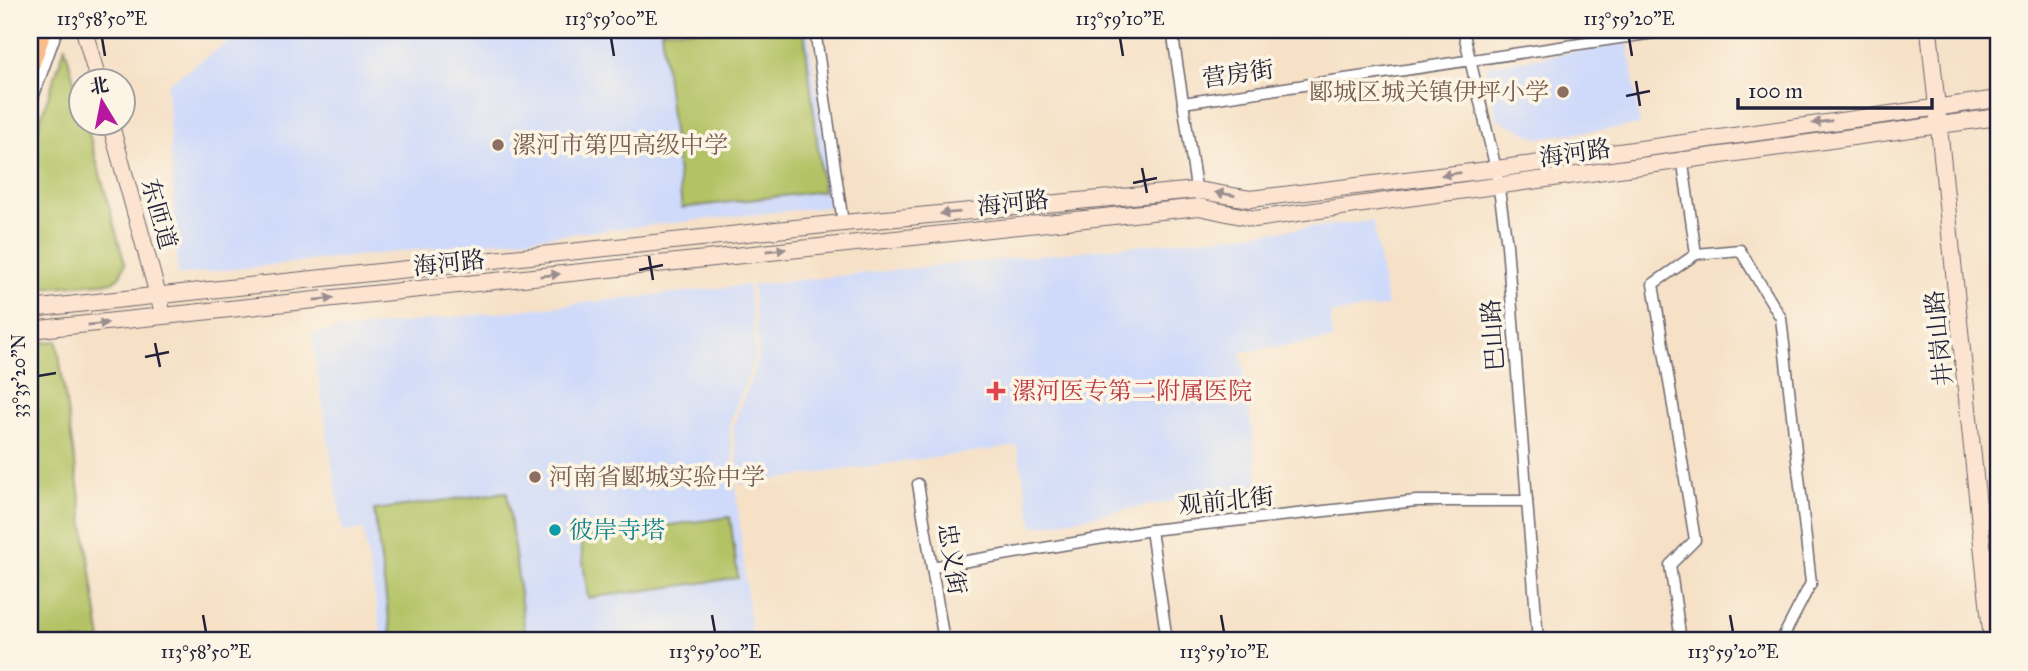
<svg xmlns="http://www.w3.org/2000/svg" width="2028" height="671" font-family="'IM FELL Great Primer','Noto Serif SC',serif">
  <style>
    .built { fill: #cfdafa }
    .green { fill: #b3c265; stroke: #6a7250; stroke-width: 2 }
    .lines { fill: none; stroke-linecap: round; stroke-linejoin: round }
    .street-casing { stroke: #6c656c; stroke-width: 13 }
    .secondary-casing { stroke: #6c656c; stroke-width: 18 }
    .highway-casing { stroke: #6c656c; stroke-width: 22 }
    .street { stroke: #fff; stroke-width: 10 }
    .secondary { stroke: #fde4d1; stroke-width: 16 }
    .highway { stroke: #fabc8b; stroke-width: 19 }
    .oneway { fill: #9a8d8e }
    .ticks { fill: none; stroke: #22223b; stroke-width: 2.5 }
    .education-dot { fill: #8d6e63; stroke: #fcf5e5; stroke-width: 2.5 }
    .health-dot { fill: #e0444e; stroke: #fcf5e5; stroke-width: 2.5 }
    .culture-dot { fill: #0f9aa8; stroke: #fcf5e5; stroke-width: 2.5 }
    .labels { text-anchor: middle; stroke-width: 7; stroke-linejoin: round; paint-order: stroke }
    .street-label { font-size: 24px; fill: #22223b; stroke: #fcf5e5 }
    .education-label { font-size: 24px; fill: #785e54; stroke: #fcf5e5; text-anchor: start }
    .health-label { font-size: 24px; fill: #be3a42; stroke: #fcf5e5; text-anchor: start }
    .culture-label { font-size: 24px; fill: #0d838f; stroke: #fcf5e5; text-anchor: start }
    .neatline { fill: none; stroke: #22223b; stroke-width: 2.5 }
    .ticks-label { font-size: 18px; text-anchor: middle; fill: #22223b }
  </style>
  <rect width="100%" height="100%" fill="#fcf5e5"/>
  <filter id="ink" filterUnits="userSpaceOnUse"><feTurbulence type="fractalNoise" baseFrequency=".0143" numOctaves="2"/><feDisplacementMap in="SourceGraphic" scale="14" xChannelSelector="R" yChannelSelector="G"/><feConvolveMatrix kernelMatrix="1 2 1 2 8 2 1 2 1" color-interpolation-filters="sRGB"/></filter>
  <filter id="wash" filterUnits="userSpaceOnUse"><feTurbulence type="fractalNoise" baseFrequency=".00686" numOctaves="4" result="noise"/><feDisplacementMap in="SourceGraphic" scale="28" xChannelSelector="R" yChannelSelector="G"/><feGaussianBlur stdDeviation="1.57" result="paint"/><feColorMatrix in="noise" values="0 0 0 0 0 0 0 0 0 0 0 0 0 0 0 0 0 1.4 0 .05"/><feComposite in="paint" operator="in"/></filter>
  <g filter="url(#wash)">
    <rect width="100%" height="100%" fill="#f6e1c7"/>
    <!-- built -->
    <g class="built">
      <polygon points="246,30 808,30 834,206 178,275 167,84"/>
      <polygon points="1628,43 1640,125 1537,138 1497,119 1486,66"/>
      <polygon points="1373,221 1387,306 1330,314 1333,339 1241,352 1259,485 1033,527 1017,446 740,484 733,426 759,356 752,285"/>
      <polygon points="748,285 756,355 729,424 752,641 383,641 363,530 343,532 311,333"/>
    </g>
    <!-- green -->
    <g class="green">
      <polygon points="661,30 804,30 823,191 682,208"/>
      <polygon points="65,47 80,103 80,122 86,123 125,264 120,276 112,282 30,289 30,150"/>
      <polygon points="57,341 101,641 30,641 30,344"/>
      <polygon points="507,492 526,641 392,641 374,510"/>
      <polygon points="730,517 738,578 588,598 580,537"/>
    </g>
  </g>
  <g filter="url(#ink)">
    <g class="lines">
      <defs>
        <g id="street">
          <polyline points="815,30 843,223"/>
          <polyline points="1172,30 1197,194"/>
          <polyline points="1463,30 1496,169 1507,245 1538,641"/>
          <polyline points="1183,103 1674,30"/>
          <polyline points="30,106 57,30"/>
          <polyline points="1682,157 1696,254"/>
          <polyline points="918,484 944,641"/>
          <polyline points="1151,530 1167,641"/>
          <polyline points="932,567 1151,530 1416,501 1527,501"/>
          <polyline points="1681,641 1670,565 1695,540 1653,284 1696,254 1740,250 1781,318 1811,583 1781,641"/>
        </g>
        <g id="secondary">
          <polyline points="84,30 98,80"/>
          <polyline points="1929,30 1992,641"/>
          <polyline points="110,122 161,306"/>
          <polyline points="30,309 843,223 1196,190 1250,199 1496,169 1998,99"/>
          <polyline points="30,330 1199,207 1255,219 1998,117"/>
        </g>
        <polyline id="highway" points="30,64 42,30"/>
      </defs>
      <!-- street casing -->
      <use href="#street" class="street-casing"/>
      <!-- secondary casing -->
      <use href="#secondary" class="secondary-casing"/>
      <!-- highway casing -->
      <use href="#highway" class="highway-casing"/>
      <!-- street -->
      <use href="#street" class="street"/>
      <!-- secondary -->
      <use href="#secondary" class="secondary"/>
      <!-- highway -->
      <use href="#highway" class="highway"/>
    </g>
    <!-- one-way arrows -->
    <defs><path id="oneway-solid" d="M-6-.8H1V-3.2L6.5 0L1 3.2V.8H-6Z" transform="scale(1.75)"/></defs>
    <g class="oneway">
      <use href="#oneway-solid" transform="translate(1822 122) rotate(172)"/>
      <use href="#oneway-solid" transform="translate(1451 174) rotate(173)"/>
      <use href="#oneway-solid" transform="translate(1225 194) rotate(-171)"/>
      <use href="#oneway-solid" transform="translate(950 213) rotate(175)"/>
      <use href="#oneway-solid" transform="translate(776 250) rotate(-6)"/>
      <use href="#oneway-solid" transform="translate(550 275) rotate(-6)"/>
      <use href="#oneway-solid" transform="translate(324 299) rotate(-6)"/>
      <use href="#oneway-solid" transform="translate(98 324) rotate(-6)"/>
    </g>
  </g>
  <!-- ticks -->
  <path class="ticks" d="M102,38l3,18M611,38l3,18M1120,38l3,18M1629,38l3,18M1636,81l4,25M1626,96l24,-5M1142,168l5,25M1133,183l24,-5M649,256l4,24M639,270l24,-5M155,343l5,24M145,357l24,-5M38,376l18,-3M203,615l3,17M712,615l3,17M1221,615l3,17M1730,615l3,17"/>
  <!-- markers -->
  <g class="education-dot">
    <circle cx="1563" cy="92" r="7"/>
    <circle cx="498" cy="145" r="7"/>
    <circle cx="535" cy="477" r="7"/>
  </g>
  <path class="health-dot" d="M992.5 380.5h7v7h7v7h-7v7h-7v-7h-7v-7h7z"/>
  <circle class="culture-dot" cx="555" cy="530" r="7"/>
  <g class="labels">
    <!-- street labels -->
    <g class="street-label">
      <text transform="translate(1238 74) rotate(-8)" y="8">营房街</text>
      <text transform="translate(1575 153) rotate(-8)" y="8">海河路</text>
      <text transform="translate(1013 203) rotate(-6)" y="8">海河路</text>
      <text transform="translate(159 214) rotate(74)" y="8">东匝道</text>
      <text transform="translate(449 263) rotate(-6)" y="8">海河路</text>
      <text transform="translate(1493 335) rotate(-94)" y="8">巴山路</text>
      <text transform="translate(1939 338) rotate(-96)" y="8">井岗山路</text>
      <text transform="translate(1226 501) rotate(-6)" y="8">观前北街</text>
      <text transform="translate(952 559) rotate(81)" y="8">忠义街</text>
    </g>
    <!-- education labels -->
    <g class="education-label">
      <text x="1549" y="100" text-anchor="end">郾城区城关镇伊坪小学</text>
      <text x="512" y="153">漯河市第四高级中学</text>
      <text x="549" y="485">河南省郾城实验中学</text>
    </g>
    <!-- health labels -->
    <g class="health-label">
      <text x="1012" y="399">漯河医专第二附属医院</text>
    </g>
    <!-- culture labels -->
    <g class="culture-label">
      <text x="569" y="538">彼岸寺塔</text>
    </g>
  </g>
  <!-- margin -->
  <rect width="2028" height="671" fill="none" stroke="#fcf5e5" stroke-width="77"/>
  <!-- north arrow -->
  <g transform="translate(102 102) rotate(350)"><circle r="33" fill="#fcf5e5" stroke="#a5a1a1" stroke-width="2"/>
  <path d="M0-5L12 26L0 18L-12 26Z" fill="#b5179e"/>
  <text y="-10" font-size="19" font-weight="bold" text-anchor="middle" fill="#22223b">北</text>
  </g>
  <!-- scale -->
  <path d="M1738 98v10h194v-10" fill="none" stroke="#22223b" stroke-width="3.5"/>
  <text x="1748" y="98" font-size="21" fill="#22223b" stroke="#fcf5e5" stroke-width="5" paint-order="stroke">100 m</text>
  <rect x="38" y="38" width="1952" height="594" class="neatline"/>
  <g class="ticks-label">
    <text x="102" y="25">113°58'50"E</text>
    <text x="611" y="25">113°59'00"E</text>
    <text x="1120" y="25">113°59'10"E</text>
    <text x="1629" y="25">113°59'20"E</text>
    <text transform="translate(19 376) rotate(-90)" y="6">33°35'20"N</text>
    <text x="206" y="658">113°58'50"E</text>
    <text x="715" y="658">113°59'00"E</text>
    <text x="1224" y="658">113°59'10"E</text>
    <text x="1733" y="658">113°59'20"E</text>
  </g>
</svg>
